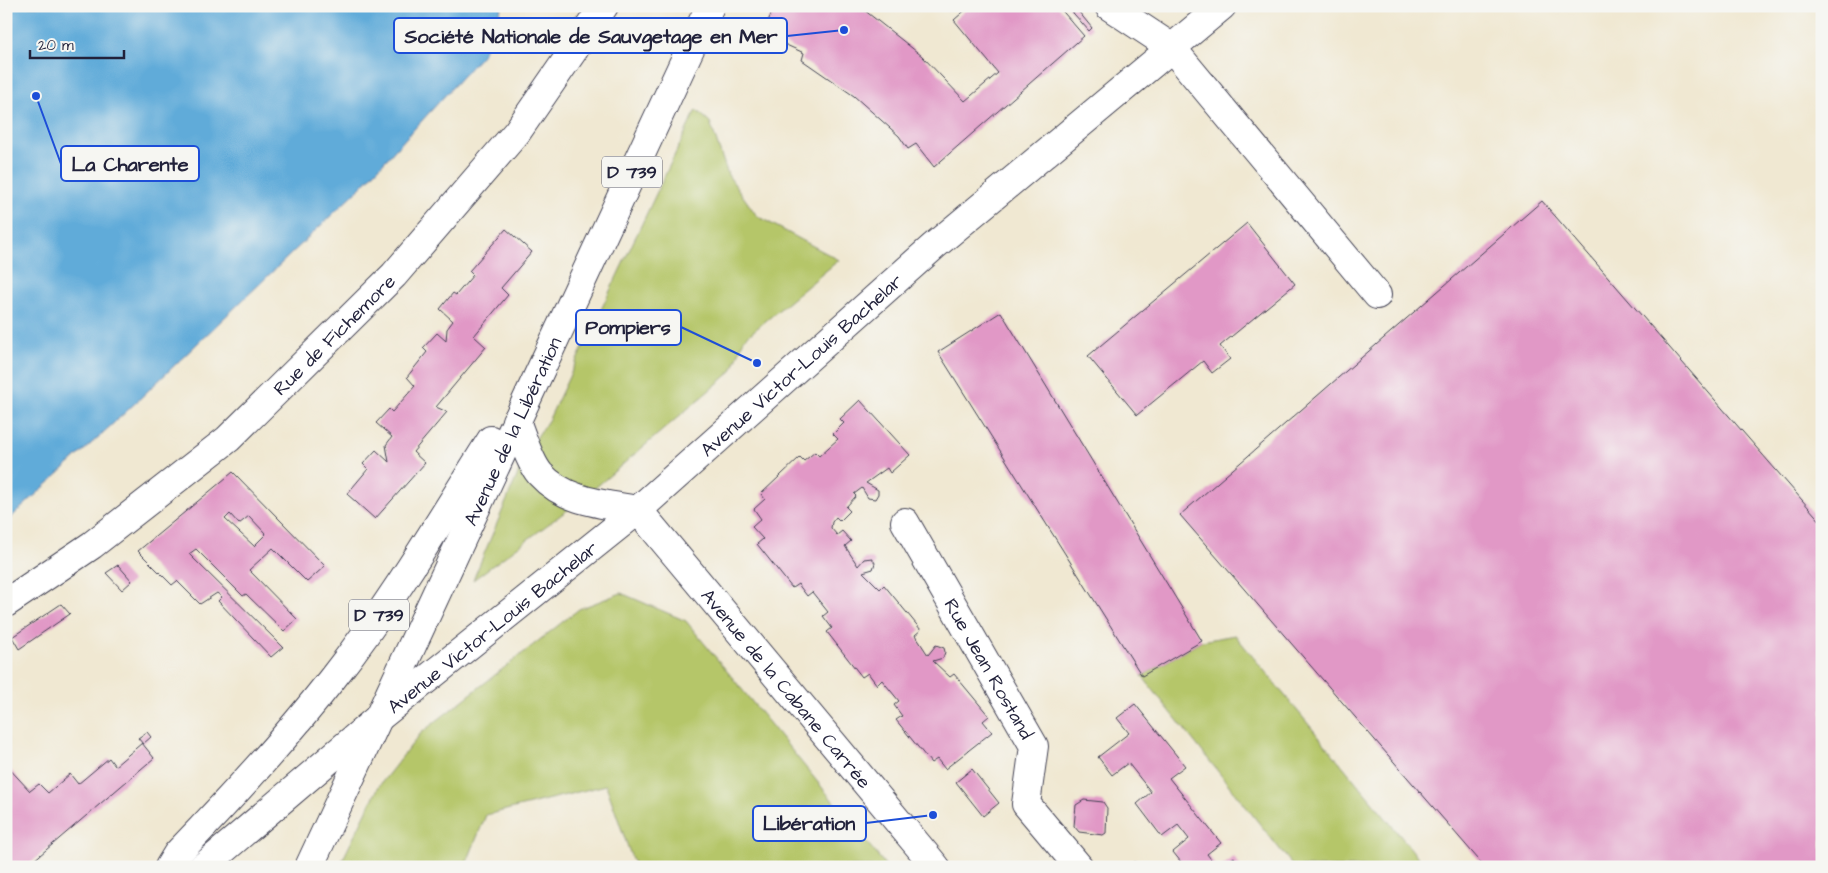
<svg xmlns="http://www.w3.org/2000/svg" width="1828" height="873" font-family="'Architects Daughter',sans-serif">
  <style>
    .green { fill: #b5c669; stroke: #6c7452 }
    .water { fill: #61abd9; stroke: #42668a }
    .building { fill: #e198c6; fill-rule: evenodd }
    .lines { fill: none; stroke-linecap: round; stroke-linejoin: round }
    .minor-casing { stroke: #414052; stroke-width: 30 }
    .major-casing { stroke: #414052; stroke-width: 30 }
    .minor { stroke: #fff; stroke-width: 28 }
    .major { stroke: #fff; stroke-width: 28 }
    .labels { text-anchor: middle; stroke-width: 4; stroke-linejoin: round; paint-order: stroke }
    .shield { fill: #f6f6f2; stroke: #626272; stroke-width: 1 }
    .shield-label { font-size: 18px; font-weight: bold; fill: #22223b }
    .street-label { font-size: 19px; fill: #22223b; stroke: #f6f6f2 }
    .leader { fill: none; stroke: #1d4ed8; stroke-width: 2 }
    .callout-dot { fill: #1d4ed8; stroke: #f6f6f2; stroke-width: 2 }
    .callout { fill: #f6f6f2; stroke: #1d4ed8; stroke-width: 2 }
    .callout-label { font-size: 20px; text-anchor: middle; font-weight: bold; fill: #22223b }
  </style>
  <rect width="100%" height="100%" fill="#f6f6f2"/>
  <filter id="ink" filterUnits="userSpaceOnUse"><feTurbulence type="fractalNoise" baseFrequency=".02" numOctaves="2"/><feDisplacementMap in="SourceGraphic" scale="10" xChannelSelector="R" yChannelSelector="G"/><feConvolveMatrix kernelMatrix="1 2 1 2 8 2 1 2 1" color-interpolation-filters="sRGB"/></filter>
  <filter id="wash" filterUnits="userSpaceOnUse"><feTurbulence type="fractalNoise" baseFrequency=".0096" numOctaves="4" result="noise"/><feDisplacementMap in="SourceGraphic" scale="20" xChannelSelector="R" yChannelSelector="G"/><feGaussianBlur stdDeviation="1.12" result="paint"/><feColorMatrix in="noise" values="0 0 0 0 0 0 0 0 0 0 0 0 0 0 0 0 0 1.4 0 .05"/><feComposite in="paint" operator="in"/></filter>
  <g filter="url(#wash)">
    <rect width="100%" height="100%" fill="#f0e8d2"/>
    <!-- green -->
    <g class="green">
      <polygon points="696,110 710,122 728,175 757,216 839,260 744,339 732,371 581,500 473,580 528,450 549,419"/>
      <polygon points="621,593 686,621 887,867 635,867 606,785 486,815 465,867 339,867 379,786 421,733 579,609"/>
      <polygon points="1235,635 1426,867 1294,867 1142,676 1202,641"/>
    </g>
    <!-- water -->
    <polygon class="water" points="6,6 502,6 483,54 362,186 129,409 6,522"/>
    <g id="blocks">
      <!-- building -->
      <g class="building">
        <polygon points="775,6 859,6 922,56 965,101 998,73 954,20 970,6 1058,6 1084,36 934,167 916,144 908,149 899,136 854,96 802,60 804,53 762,34"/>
        <polygon points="1067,6 1074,6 1092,28 1089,31"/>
        <polygon points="1542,201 1822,523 1822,867 1485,867 1180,515"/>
        <polygon points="1247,223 1295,284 1220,346 1230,359 1212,373 1203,361 1137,415 1088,356"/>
        <polygon points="506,229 532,252 501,288 508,295 474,336 486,347 436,407 447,412 413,452 425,463 375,519 347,494 368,469 363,464 376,450 389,462 386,445 392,437 376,423 389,409 392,412 415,386 407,377 427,352 423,348 437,333 446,341 447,329 453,321 440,309 453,293 456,295 473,275 469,271"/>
        <polygon points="1001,312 1202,641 1142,676 938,352"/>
        <polygon points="860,400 910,455 890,473 887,468 866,483 878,490 878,494 875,499 868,498 862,488 854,494 856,496 846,507 850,511 840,521 836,517 832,522 831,528 837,535 842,531 851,541 845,546 858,566 864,559 872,558 875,563 873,569 863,572 880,589 884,585 921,630 915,635 928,655 936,645 944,648 945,652 943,658 933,661 950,677 954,674 989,716 983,721 992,732 945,769 937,759 931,763 896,720 902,716 894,705 899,701 882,680 877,685 868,673 862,677 827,632 832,628 823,616 828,612 812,592 807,596 798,584 792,588 757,544 763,539 752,527 761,519 754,509 765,499 761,494 800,457 804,461 815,452 819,456 838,439 833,434 844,423 840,419"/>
        <path d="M233,472l92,94 -18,16 -34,-34 -24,22 48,49 -13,12 -38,-37 -3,2 -47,-47 -7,5 94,93 -12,10 -53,-56 4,-4 -5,-4 -17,11 -23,-23 -5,4 -34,-34zM230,514l9,10 10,-8 17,18 -12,12 -29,-27z"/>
        <polygon points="118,565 132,581 122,590 106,573"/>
        <polygon points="61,604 70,614 19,649 12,637"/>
        <polygon points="1135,704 1185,766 1169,778 1221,843 1207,854 1217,867 1185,867 1173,852 1189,839 1178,825 1162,837 1137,804 1151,792 1128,763 1112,775 1098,757 1129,733 1117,718"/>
        <polygon points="147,732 151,737 143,744 138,738"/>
        <polygon points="142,743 154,758 26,867 9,867 6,865 6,765 30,791 39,784 48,793 70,774 78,784 109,758 115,766"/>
        <polygon points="972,769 999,803 983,816 956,782"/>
        <polygon points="1084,800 1103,802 1107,808 1106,833 1103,835 1079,832 1074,826 1076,805"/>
        <polygon points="1234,857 1241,867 1221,867"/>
        <polygon points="1133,862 1155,865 1157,867 1127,867"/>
      </g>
    </g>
  </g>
  <g filter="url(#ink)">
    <use href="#blocks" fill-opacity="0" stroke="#414052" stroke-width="1"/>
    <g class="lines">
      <defs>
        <g id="minor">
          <polyline points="1109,6 1171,47 1377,295"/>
          <path id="s1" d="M638,510l298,357"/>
          <path id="s2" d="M905,522l129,224 -8,58 53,63"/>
          <path id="s3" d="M6,603l86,-58 136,-106 166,-164 123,-143 87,-126"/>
        </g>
        <g id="major">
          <path d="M516,421c7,17 13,40 24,53 25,28 64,30 98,36"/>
          <path d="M169,867l8,-13c54,-56 107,-113 155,-175 59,-75 108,-158 159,-239"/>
          <path id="s4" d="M203,867l174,-148 261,-209 296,-264 288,-240"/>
          <path id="s5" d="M309,867l401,-861"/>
        </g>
      </defs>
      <!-- minor casing -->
      <use href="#minor" class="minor-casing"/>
      <!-- major casing -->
      <use href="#major" class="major-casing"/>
      <!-- minor -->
      <use href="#minor" class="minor"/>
      <!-- major -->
      <use href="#major" class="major"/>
    </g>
  </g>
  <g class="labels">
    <!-- shield labels -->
    <g class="shield">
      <rect x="602" y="156.5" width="60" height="31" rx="4"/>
      <rect x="349" y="599.5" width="60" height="31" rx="4"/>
    </g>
    <g class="shield-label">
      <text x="632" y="178">D 739</text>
      <text x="379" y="621">D 739</text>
    </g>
    <!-- street labels -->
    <g class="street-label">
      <text dy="7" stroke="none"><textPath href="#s3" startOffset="425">Rue de Fichemore</textPath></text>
      <text dy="7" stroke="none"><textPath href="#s4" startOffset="781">Avenue Victor-Louis Bachelar</textPath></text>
      <text dy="7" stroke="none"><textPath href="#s5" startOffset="481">Avenue de la Libération</textPath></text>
      <text dy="7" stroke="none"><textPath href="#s4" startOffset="376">Avenue Victor-Louis Bachelar</textPath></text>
      <text dy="7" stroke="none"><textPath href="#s2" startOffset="169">Rue Jean Rostand</textPath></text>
      <text dy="7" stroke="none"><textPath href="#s1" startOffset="232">Avenue de la Cabane Carrée</textPath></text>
    </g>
  </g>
  <!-- callouts -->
  <path class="leader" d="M844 30L787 36M36 96L61 164M757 363L681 327M933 815L866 823"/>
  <g class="callout-dot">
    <circle cx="844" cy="30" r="5"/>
    <circle cx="36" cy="96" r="5"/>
    <circle cx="757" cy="363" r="5"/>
    <circle cx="933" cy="815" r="5"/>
  </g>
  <g class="callout">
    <rect x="394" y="18" width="393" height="35" rx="5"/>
    <rect x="61" y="146" width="138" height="35" rx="5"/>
    <rect x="576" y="310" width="105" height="35" rx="5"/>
    <rect x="753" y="806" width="113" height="35" rx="5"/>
  </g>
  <g class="callout-label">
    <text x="591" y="43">Société Nationale de Sauvgetage en Mer</text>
    <text x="130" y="171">La Charente</text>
    <text x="628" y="334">Pompiers</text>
    <text x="809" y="830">Libération</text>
  </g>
  <!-- margin -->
  <rect width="1828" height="873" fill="none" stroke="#f6f6f2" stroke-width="25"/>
  <!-- scale -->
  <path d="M30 50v8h94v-8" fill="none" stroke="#22223b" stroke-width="2.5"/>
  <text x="38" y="50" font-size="15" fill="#22223b" stroke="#f6f6f2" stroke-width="4" paint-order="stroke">20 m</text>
</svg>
